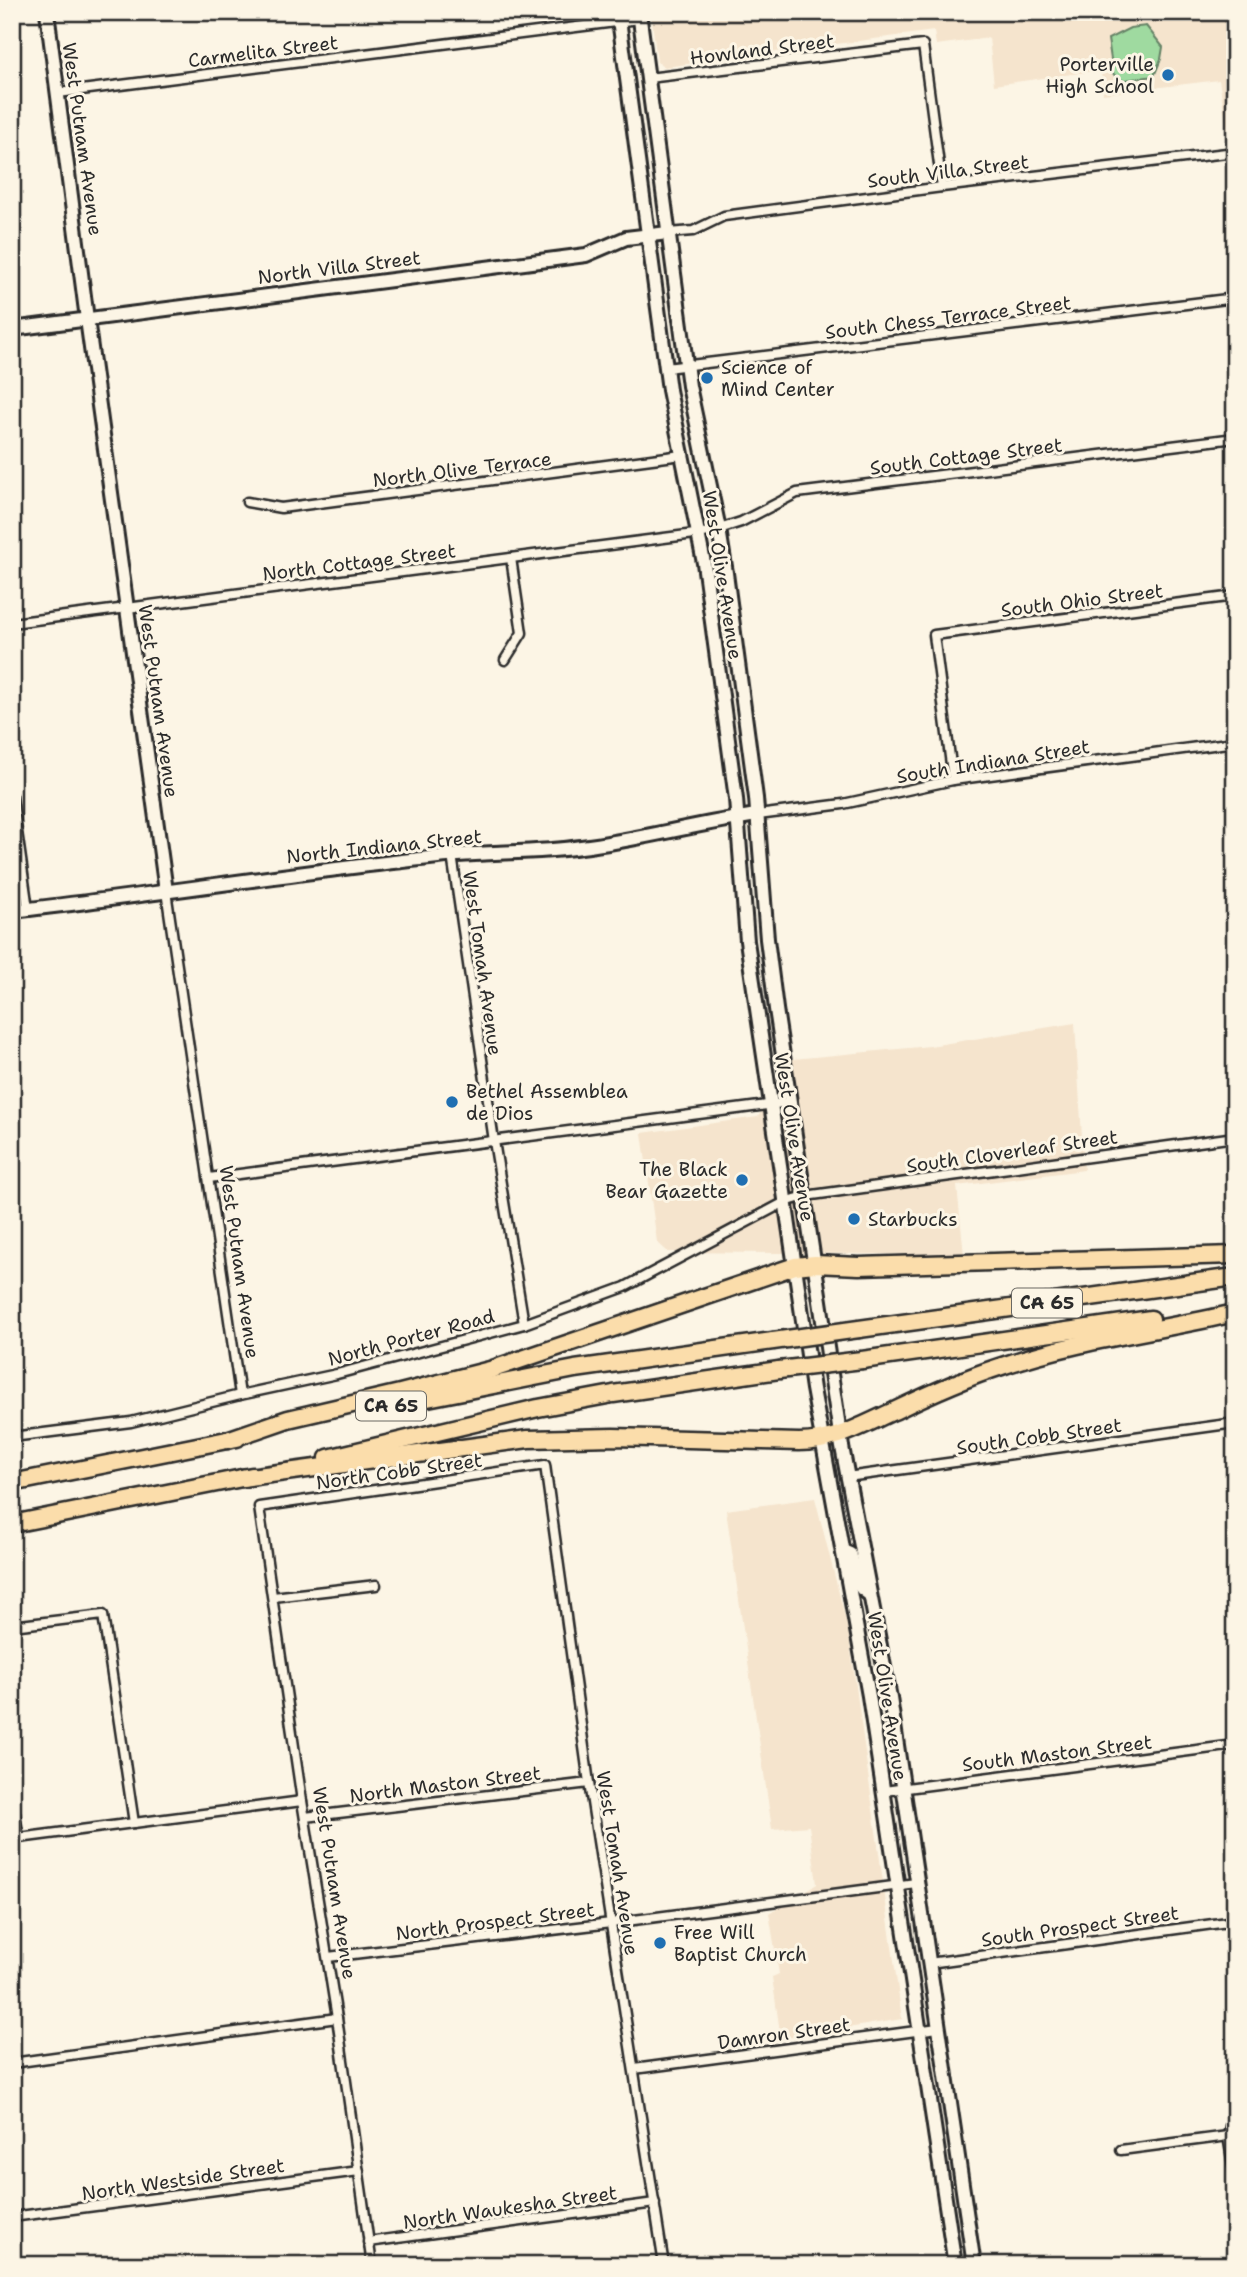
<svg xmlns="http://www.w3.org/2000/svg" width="1247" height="2277" font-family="'Shantell Sans',sans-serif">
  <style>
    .built { fill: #f5e4cd }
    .green { fill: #9fdaa0; stroke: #658266; stroke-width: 2 }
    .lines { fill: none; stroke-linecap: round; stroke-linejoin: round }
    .street-casing { stroke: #2b2b2b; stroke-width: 13 }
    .secondary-casing { stroke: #2b2b2b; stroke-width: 18 }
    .highway-casing { stroke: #2b2b2b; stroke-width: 21 }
    .street { stroke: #fcf5e5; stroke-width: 8 }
    .secondary { stroke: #fcf5e5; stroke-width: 12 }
    .highway { stroke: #fbddab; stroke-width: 16 }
    .highway-bridge-casing { stroke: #2b2b2b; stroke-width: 21; stroke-linecap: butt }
    .highway-bridge { stroke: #fbddab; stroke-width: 16 }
    .poi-dot { fill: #1f6fb2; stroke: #fcf5e5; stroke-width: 2.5 }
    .labels { text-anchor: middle; stroke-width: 6; stroke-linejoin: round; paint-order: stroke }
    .shield { fill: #fcf5e5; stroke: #6a6863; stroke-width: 2 }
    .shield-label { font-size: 18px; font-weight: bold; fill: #2b2b2b }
    .street-label { font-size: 19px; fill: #2b2b2b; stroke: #fcf5e5 }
    .poi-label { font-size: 19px; fill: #2b2b2b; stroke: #fcf5e5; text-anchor: start }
  </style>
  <rect width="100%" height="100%" fill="#fcf5e5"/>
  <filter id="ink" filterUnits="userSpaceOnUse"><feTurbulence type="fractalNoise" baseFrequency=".0143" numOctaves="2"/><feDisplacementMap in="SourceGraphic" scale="14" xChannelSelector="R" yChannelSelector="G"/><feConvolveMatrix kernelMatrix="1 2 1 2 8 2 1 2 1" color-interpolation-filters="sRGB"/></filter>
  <g filter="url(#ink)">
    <!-- built -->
    <g class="built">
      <polygon points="651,12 1235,12 1235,141 1229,141 1219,80 1103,94 1101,70 994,85 989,38 936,45 934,31 665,67 657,62"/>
      <polygon points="1075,1023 1084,1170 957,1186 964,1255 668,1252 657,1242 642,1133 758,1117 793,1059 930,1046"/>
      <polygon points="815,1498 848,1629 902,2019 781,2039 772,1977 779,1974 769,1913 817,1884 809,1826 772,1829 726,1510"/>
    </g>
    <!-- green -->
    <polygon class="green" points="1146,26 1163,47 1161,59 1154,76 1119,81 1113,73 1108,39 1130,28"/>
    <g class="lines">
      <defs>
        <g id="street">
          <polyline points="648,78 923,45 942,187"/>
          <polyline points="58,93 639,19"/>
          <polyline points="668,233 693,231 724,216 942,187 1235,152"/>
          <polyline points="666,368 1235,298"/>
          <polyline points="247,502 281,508 682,455"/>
          <polyline points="12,623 710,532 741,522 797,493 1235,438"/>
          <polyline points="505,660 522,633 511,558"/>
          <polyline points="953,780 934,635 1235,596"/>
          <polyline points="12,796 28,909"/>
          <polyline points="758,815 843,804 953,780 1235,742"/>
          <polyline points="452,855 494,1141 524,1324"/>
          <polyline points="166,891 240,1395"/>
          <polyline points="209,1178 790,1102"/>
          <polyline points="12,1437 131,1422 240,1395 337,1374 524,1324 625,1287 785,1202 805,1196 1235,1137"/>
          <polyline points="847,1477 1235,1423"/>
          <polyline points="273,1597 376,1585"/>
          <polyline points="12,1626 103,1615 134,1823"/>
          <polyline points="884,1791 1235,1745"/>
          <polyline points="12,1796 19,1838 302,1801"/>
          <polyline points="305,1817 589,1783"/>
          <polyline points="328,1957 611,1923 916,1883"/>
          <polyline points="929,1963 1235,1921"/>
          <polyline points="12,2063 337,2018"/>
          <polyline points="634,2069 938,2028"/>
          <polyline points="1235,2102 1228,2136 1235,2177"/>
          <polyline points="1121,2150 1228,2136"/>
          <polyline points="12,2217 359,2171"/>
          <polyline points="368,2242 655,2203"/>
          <polyline points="372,2265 337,2018 302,1801 259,1507 545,1465 589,1783 664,2265"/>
        </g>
        <g id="secondary">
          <polyline points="47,12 87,319 166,891"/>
          <polyline points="618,12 669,390 704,563 736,799 747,941 813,1389 869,1696 955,2265"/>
          <polyline points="639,12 689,386 719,529 726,573 756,798 767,939 776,1009 842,1447 890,1698 974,2265"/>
          <polyline points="12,329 586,255 626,238 668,233"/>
          <path d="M12,911c142,-16 284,-39 426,-54 47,-6 95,-3 143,-10 59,-7 117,-24 177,-32"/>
          <polyline points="843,1551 850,1554 859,1585 862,1589 870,1595"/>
        </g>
        <g id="highway">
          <polyline points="859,1329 1235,1277"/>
          <polyline points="862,1360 1151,1319"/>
          <polyline points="402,1403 575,1369 773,1341"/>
          <polyline points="227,1440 288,1419 400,1393 490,1370 795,1266 815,1264 859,1266 1235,1255"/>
          <polyline points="328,1458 538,1408 613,1394 779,1370"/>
          <path d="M242,1478l286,-39 85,-2 186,5c36,0 63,-17 95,-31 35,-17 71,-33 108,-45 76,-26 155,-35 233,-53"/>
          <polyline points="12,1483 237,1438"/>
          <polyline points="12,1524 252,1476"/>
        </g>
      </defs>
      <!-- street casing -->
      <use href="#street" class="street-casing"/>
      <!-- secondary casing -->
      <use href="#secondary" class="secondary-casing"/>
      <!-- highway casing -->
      <use href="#highway" class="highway-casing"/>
      <!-- street -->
      <use href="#street" class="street"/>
      <!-- secondary -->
      <use href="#secondary" class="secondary"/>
      <!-- highway -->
      <use href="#highway" class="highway"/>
      <defs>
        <g id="highway-bridge">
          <polyline points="773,1341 859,1329"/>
          <polyline points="779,1370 862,1360"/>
        </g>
      </defs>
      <!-- highway-bridge casing -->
      <use href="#highway-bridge" class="highway-bridge-casing"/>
      <!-- highway-bridge -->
      <use href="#highway-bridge" class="highway-bridge"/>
    </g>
  </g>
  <!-- markers -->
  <g class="poi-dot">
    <circle cx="1168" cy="75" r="7"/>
    <circle cx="707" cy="378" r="7"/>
    <circle cx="452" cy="1102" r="7"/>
    <circle cx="742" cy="1180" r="7"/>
    <circle cx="854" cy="1219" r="7"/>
    <circle cx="660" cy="1943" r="7"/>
  </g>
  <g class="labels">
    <!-- shield labels -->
    <g class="shield">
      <rect x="1012" y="1288.5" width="70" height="29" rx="5"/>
      <rect x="356" y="1391.5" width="70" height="29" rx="5"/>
    </g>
    <g class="shield-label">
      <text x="1047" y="1309">CA 65</text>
      <text x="391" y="1412">CA 65</text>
    </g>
    <!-- street labels -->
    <g class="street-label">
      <text transform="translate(762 49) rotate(-7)" y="7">Howland Street</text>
      <text transform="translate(263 51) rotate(-7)" y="7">Carmelita Street</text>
      <text transform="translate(83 139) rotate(82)" y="7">West Putnam Avenue</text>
      <text transform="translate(948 171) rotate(-7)" y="7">South Villa Street</text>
      <text transform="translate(339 267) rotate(-7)" y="7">North Villa Street</text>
      <text transform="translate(948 317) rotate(-7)" y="7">South Chess Terrace Street</text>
      <text transform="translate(966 456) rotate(-7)" y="7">South Cottage Street</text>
      <text transform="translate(462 469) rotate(-7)" y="7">North Olive Terrace</text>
      <text transform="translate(359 562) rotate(-7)" y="7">North Cottage Street</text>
      <text transform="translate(723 575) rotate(81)" y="7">West Olive Avenue</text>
      <text transform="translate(1082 600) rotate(-7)" y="7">South Ohio Street</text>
      <text transform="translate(159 701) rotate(82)" y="7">West Putnam Avenue</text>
      <text transform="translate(993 761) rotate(-9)" y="7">South Indiana Street</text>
      <text transform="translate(384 846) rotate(-6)" y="7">North Indiana Street</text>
      <text transform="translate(483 963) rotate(82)" y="7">West Tomah Avenue</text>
      <text transform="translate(795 1137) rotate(81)" y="7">West Olive Avenue</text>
      <text transform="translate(1012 1151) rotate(-8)" y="7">South Cloverleaf Street</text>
      <text transform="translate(240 1262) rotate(82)" y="7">West Putnam Avenue</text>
      <text transform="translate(411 1337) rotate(-15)" y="7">North Porter Road</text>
      <text transform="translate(1039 1436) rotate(-8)" y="7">South Cobb Street</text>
      <text transform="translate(399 1471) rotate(-8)" y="7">North Cobb Street</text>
      <text transform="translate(888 1696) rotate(81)" y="7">West Olive Avenue</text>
      <text transform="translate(1057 1753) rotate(-7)" y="7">South Maston Street</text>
      <text transform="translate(445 1784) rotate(-7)" y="7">North Maston Street</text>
      <text transform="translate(618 1863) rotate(81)" y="7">West Tomah Avenue</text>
      <text transform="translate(335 1883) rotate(81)" y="7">West Putnam Avenue</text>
      <text transform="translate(495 1921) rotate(-7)" y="7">North Prospect Street</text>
      <text transform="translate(1080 1926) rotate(-8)" y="7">South Prospect Street</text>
      <text transform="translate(784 2033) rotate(-8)" y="7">Damron Street</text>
      <text transform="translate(183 2179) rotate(-8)" y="7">North Westside Street</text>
      <text transform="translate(510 2207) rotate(-8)" y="7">North Waukesha Street</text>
    </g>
    <!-- poi labels -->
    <g class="poi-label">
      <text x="1154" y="71" text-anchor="end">Porterville<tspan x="1154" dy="22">High School</tspan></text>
      <text x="721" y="374">Science of<tspan x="721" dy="22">Mind Center</tspan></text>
      <text x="466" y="1098">Bethel Assemblea<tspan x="466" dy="22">de Dios</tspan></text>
      <text x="728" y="1176" text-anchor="end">The Black<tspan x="728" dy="22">Bear Gazette</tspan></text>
      <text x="868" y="1226">Starbucks</text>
      <text x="674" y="1939">Free Will<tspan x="674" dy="22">Baptist Church</tspan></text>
    </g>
  </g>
  <!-- margin -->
  <rect width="1247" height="2277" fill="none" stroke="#fcf5e5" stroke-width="42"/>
  <rect x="21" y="21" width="1205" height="2235" fill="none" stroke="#2b2b2b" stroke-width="2.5" filter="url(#ink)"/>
</svg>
